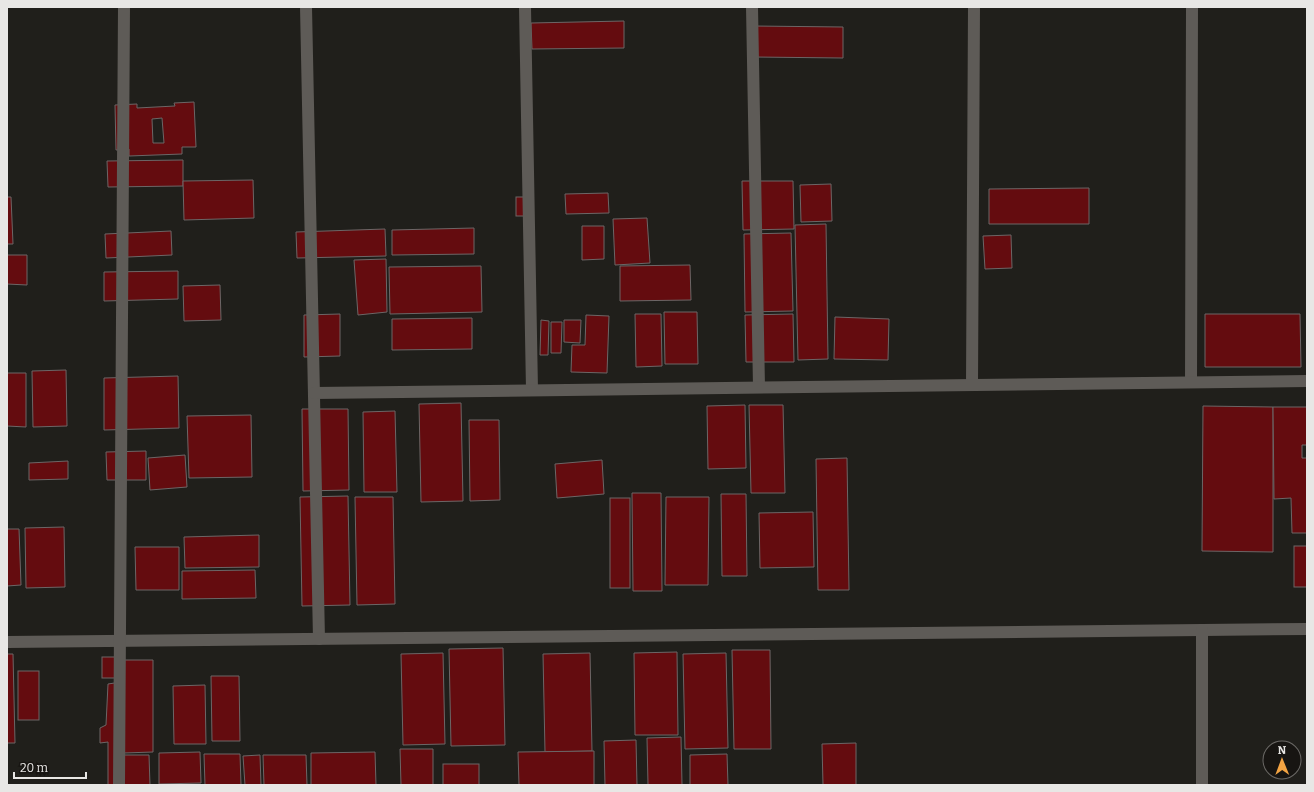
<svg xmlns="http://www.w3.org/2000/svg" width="1314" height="792" font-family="Bitter,serif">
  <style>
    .building { fill: #640c0f; stroke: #6c6666; fill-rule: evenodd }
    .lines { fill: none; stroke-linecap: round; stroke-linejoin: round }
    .minor { stroke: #5e5b57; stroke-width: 12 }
  </style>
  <rect width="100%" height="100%" fill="#201f1b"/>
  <!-- building -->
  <g class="building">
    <polygon points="624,21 624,48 532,49 531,23"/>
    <polygon points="753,26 843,27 843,58 753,57"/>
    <path d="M194,102l2,45h-14v7l-53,2v-7l-13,1 -1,-45 22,-1v4l38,-2 -1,-3zM162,118l2,25h-11l-1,-24z"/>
    <polygon points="183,160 183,186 108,187 107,161"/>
    <polygon points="253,180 254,218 184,220 183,181"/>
    <polygon points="742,181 793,181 794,229 743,230"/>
    <polygon points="831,184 832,221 801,222 800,185"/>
    <polygon points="1089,188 1089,224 989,224 989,189"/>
    <polygon points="608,193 609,213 566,214 565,194"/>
    <polygon points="7,197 11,197 13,244 7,244"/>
    <rect x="516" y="197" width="17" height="19"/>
    <polygon points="647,218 650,263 615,265 613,219"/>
    <polygon points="826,224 828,359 798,360 795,225"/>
    <polygon points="582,226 604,226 604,259 582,260"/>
    <polygon points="474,228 474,254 392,255 392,230"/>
    <polygon points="385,229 386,256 297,258 296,232"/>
    <polygon points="171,231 172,255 106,258 105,234"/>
    <polygon points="791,233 793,311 745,312 744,234"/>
    <polygon points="1011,235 1012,268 985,269 983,236"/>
    <polygon points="7,255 27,255 27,285 7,284"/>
    <polygon points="386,259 387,312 358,315 354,260"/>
    <polygon points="690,265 691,300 620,301 620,266"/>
    <polygon points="481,266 482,312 390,314 389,267"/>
    <polygon points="178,271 178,299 104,301 104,272"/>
    <polygon points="220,285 221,320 184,321 183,286"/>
    <polygon points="664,312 697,312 698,364 665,364"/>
    <polygon points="340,314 340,356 304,357 304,315"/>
    <polygon points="635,314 661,314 662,366 636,367"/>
    <polygon points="793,314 794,362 746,362 745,315"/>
    <polygon points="1205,314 1300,314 1301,367 1205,367"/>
    <polygon points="586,315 609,316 607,373 571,372 572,345 585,345"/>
    <polygon points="835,317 889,319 888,360 834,359"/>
    <polygon points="472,318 472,349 392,350 392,319"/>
    <polygon points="541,320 549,321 548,355 540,355"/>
    <polygon points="564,320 581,320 580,343 564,342"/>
    <polygon points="551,322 562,322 561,353 551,353"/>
    <polygon points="66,370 67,426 33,427 32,371"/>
    <polygon points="7,373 26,373 26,427 7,426"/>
    <polygon points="178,376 179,428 104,430 104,378"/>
    <polygon points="461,403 463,501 421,502 419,404"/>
    <polygon points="745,405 746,468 708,469 707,406"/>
    <polygon points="749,405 783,405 785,493 751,493"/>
    <polygon points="1203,406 1273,407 1273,552 1202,551"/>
    <polygon points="1273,407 1307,407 1307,445 1302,445 1302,458 1307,458 1307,533 1292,533 1291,498 1274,499"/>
    <polygon points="302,409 348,409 349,490 303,491"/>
    <polygon points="395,411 397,492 364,492 363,412"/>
    <polygon points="251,415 252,477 189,478 187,416"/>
    <polygon points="469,420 499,420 500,500 470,501"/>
    <polygon points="146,451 146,480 107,480 106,452"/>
    <polygon points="185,455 187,487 150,490 148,458"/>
    <polygon points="847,458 849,590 818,590 816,459"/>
    <polygon points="602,460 604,494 557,498 555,464"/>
    <polygon points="68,461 68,479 29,480 29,463"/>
    <polygon points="632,493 661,493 662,591 633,591"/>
    <polygon points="721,494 746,494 747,576 722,576"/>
    <polygon points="348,496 350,605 302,606 300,497"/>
    <polygon points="355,497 393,497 395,604 357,605"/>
    <polygon points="666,497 709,497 708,585 665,585"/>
    <rect x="610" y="498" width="20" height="90"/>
    <polygon points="813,512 814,567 760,568 759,513"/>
    <polygon points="64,527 65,587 26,588 25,528"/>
    <polygon points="7,529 19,529 21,585 7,586"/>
    <polygon points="259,535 259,567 185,568 184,537"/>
    <rect x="1294" y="546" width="13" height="41"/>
    <polygon points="135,547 179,547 179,590 136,590"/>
    <polygon points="255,570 256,598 182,599 182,571"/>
    <polygon points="503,648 505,745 451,746 449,649"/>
    <polygon points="732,650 770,650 771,749 734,749"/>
    <polygon points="677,652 678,735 635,735 634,653"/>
    <polygon points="443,653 445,744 403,745 401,654"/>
    <polygon points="590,653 592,751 545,752 543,654"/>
    <polygon points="726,653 728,748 685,749 683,654"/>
    <polygon points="7,654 13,654 15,743 7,743"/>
    <rect x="102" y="657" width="21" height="21"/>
    <polygon points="124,660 153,660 153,752 124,753"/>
    <rect x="18" y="671" width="21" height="49"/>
    <polygon points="211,676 239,676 240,741 212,741"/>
    <polygon points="121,682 121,785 108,785 108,742 100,743 100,728 106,725 108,684"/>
    <polygon points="205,685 206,744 174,744 173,686"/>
    <polygon points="681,737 682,785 648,785 647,738"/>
    <polygon points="636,740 637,785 605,785 604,741"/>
    <polygon points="856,743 856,785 823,785 822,744"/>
    <polygon points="400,749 433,749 433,785 401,785"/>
    <polygon points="594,751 594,785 519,785 518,752"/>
    <polygon points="200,752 201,783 159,784 159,753"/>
    <polygon points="375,752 376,785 311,785 311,753"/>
    <polygon points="204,754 240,754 241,785 205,785"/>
    <polygon points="727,754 728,785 690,785 690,755"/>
    <polygon points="124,755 149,755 150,785 124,785"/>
    <polygon points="260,755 261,785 245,785 243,756"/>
    <polygon points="263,755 306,755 307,785 264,785"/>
    <rect x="443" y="764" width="36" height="21"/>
  </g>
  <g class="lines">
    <!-- minor -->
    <g class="minor">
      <polyline points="306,7 319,639"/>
      <polyline points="525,7 532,390"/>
      <polyline points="752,7 759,387"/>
      <polyline points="1191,382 1192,7"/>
      <polyline points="972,385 974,7"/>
      <polyline points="314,393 1307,381"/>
      <polyline points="7,642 1307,629"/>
      <polyline points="119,785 124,7"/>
      <polyline points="1202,785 1202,630"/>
    </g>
  </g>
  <!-- border -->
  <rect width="1314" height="792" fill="none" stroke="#e8e7e5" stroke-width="16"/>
  <!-- north arrow -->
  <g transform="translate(1282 760) rotate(359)"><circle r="19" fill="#171512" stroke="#6b6966"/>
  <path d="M0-3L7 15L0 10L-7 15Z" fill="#f3a443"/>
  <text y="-6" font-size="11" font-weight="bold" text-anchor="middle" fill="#e8e7e5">N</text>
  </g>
  <!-- scale -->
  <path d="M14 772v6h72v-6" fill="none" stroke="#e8e7e5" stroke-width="2"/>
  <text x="20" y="772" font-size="12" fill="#e8e7e5" stroke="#171512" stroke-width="3" paint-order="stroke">20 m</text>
</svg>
